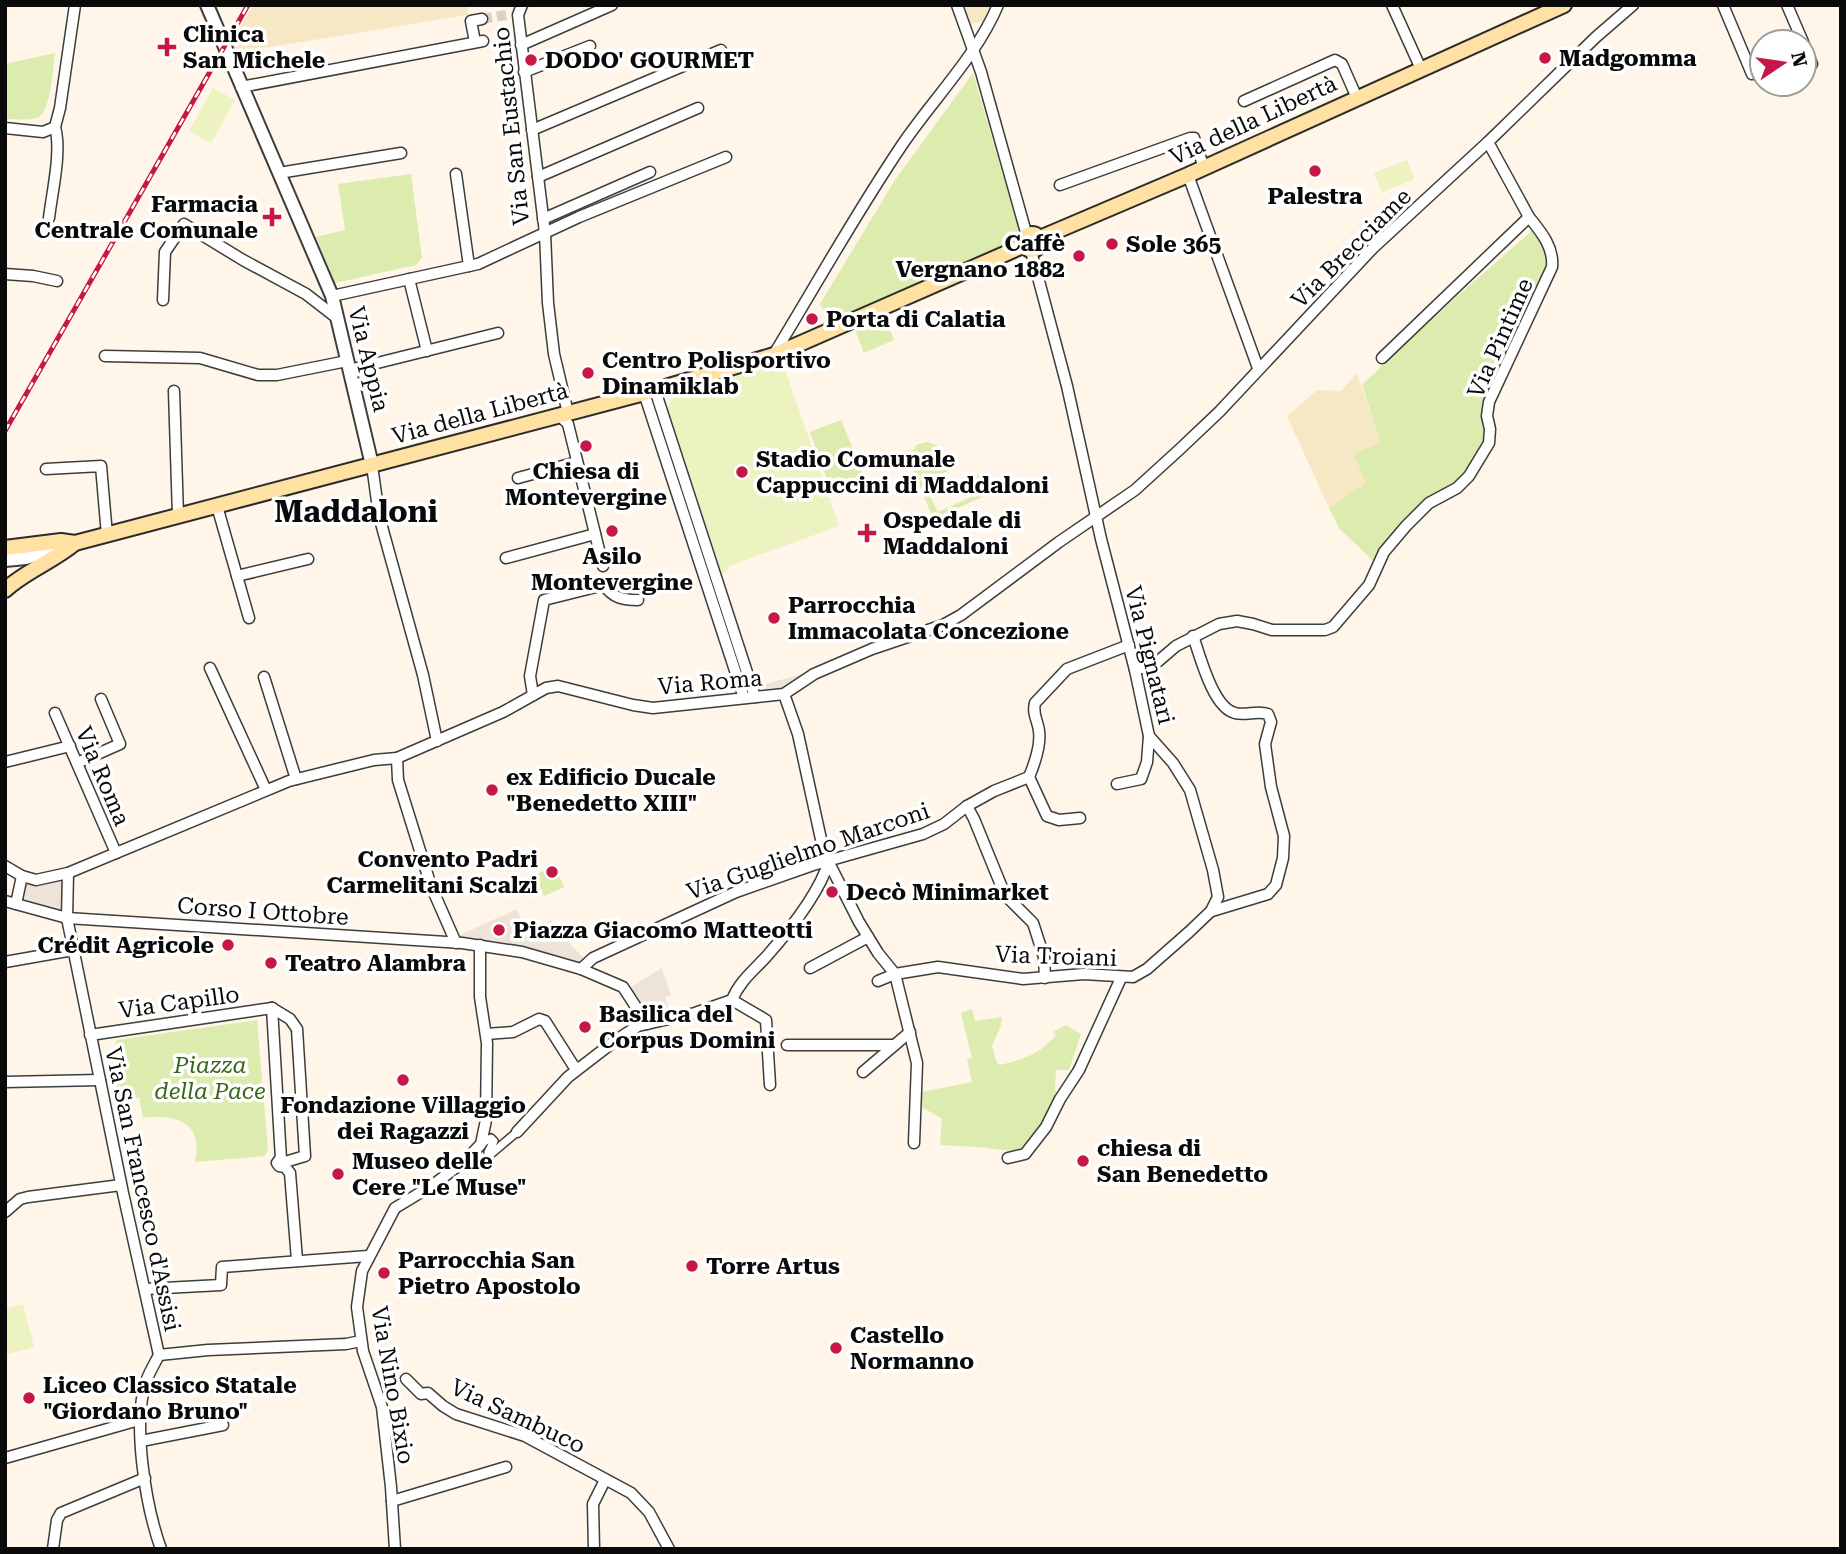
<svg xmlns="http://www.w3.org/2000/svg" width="1846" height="1554" font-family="'Roboto Serif',serif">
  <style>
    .farmland { fill: #f7e8c5 }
    .green { fill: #dcecae }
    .pitch { fill: #ecf3c1 }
    .plaza { fill: #eee3d7 }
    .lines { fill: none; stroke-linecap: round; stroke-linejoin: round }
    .minor-tunnel { stroke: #dad2c7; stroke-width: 10; stroke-dasharray: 10 5; stroke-linecap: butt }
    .pedestrian-casing { stroke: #3d3d3d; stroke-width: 10 }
    .minor-casing { stroke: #3d3d3d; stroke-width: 13 }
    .tertiary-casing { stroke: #3d3d3d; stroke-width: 16 }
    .secondary-casing { stroke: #2c2c2c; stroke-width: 18 }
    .pedestrian { stroke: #fff; stroke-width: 7 }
    .minor { stroke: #fff; stroke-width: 10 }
    .tertiary { stroke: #fff; stroke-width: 12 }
    .secondary { stroke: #ffe1a3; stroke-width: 14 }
    .rail-casing { stroke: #c61746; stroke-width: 5 }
    .rail { stroke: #fff; stroke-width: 2.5; stroke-dasharray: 8; stroke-linecap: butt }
    .poi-dot { fill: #c61746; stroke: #fff; stroke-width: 2.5 }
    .labels { text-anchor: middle; stroke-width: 7; stroke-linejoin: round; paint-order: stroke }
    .poi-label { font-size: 23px; font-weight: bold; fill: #0a0a0a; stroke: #fff; text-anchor: start }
    .street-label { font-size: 23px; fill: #0a0a0a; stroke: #fff }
    .park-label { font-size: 23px; font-style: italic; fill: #386716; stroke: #fff }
    .district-label { font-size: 30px; font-weight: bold; fill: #0a0a0a; stroke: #fff }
  </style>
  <rect width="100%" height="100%" fill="#fff5e8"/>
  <!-- farmland -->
  <g class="farmland">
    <polygon points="253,5 467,5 468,15 264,48 235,50 228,48"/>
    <polygon points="963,5 992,5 984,21 971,24"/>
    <polygon points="1357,373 1380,442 1366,483 1329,508 1287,416 1317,390 1341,391"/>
  </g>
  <!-- green -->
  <g class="green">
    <path d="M55,53c-2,14 -4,57 -16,64 -9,4 -24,2 -34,2v-55z"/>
    <polygon points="973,73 1022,239 829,322 820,304 895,180"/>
    <polygon points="411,174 422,258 416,265 335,283 316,237 345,230 338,184"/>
    <polygon points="1535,228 1546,257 1548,272 1503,361 1486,402 1487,440 1460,482 1421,505 1376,564 1339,528 1329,508 1366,483 1354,455 1380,442 1362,385 1419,330"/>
    <polygon points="885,316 894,340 864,353 855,329"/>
    <polygon points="841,420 867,484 833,496 810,432"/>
    <polygon points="928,442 937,445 948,471 937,475 935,481 921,488 905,451 914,450 916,445"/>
    <polygon points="987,471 996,491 933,519 924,496 929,494 938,512 975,495 968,479"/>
    <polygon points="555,866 564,887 544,896 535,875"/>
    <path d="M972,1009l3,12 27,-4 -1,8 -9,21 4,15 3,4c24,-5 41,-11 57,-30l-3,-3 13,-7 15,9 -12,36h-13l-1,19 3,6c-8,15 -15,35 -28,47 -16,15 -33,6 -52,5 -13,-1 -25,-1 -38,-2l2,-26 -20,-12v-15l50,-10 -5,-23 5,-1 -11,-45z"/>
    <path d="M257,1020l11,131 -4,5 -69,6c9,-40 -19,-48 -52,-44l-4,-21 -3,1 -2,-8 -19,3 -8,-40 9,-2v-11z"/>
  </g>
  <!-- pitch -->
  <g class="pitch">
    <polygon points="213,88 235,100 211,143 189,131"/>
    <polygon points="1407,160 1415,179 1382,192 1374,173"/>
    <polygon points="782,361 839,526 729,566 726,572 719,574 665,414 676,390"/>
    <polygon points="23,1304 34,1347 5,1355 5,1309"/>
  </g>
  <!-- plaza -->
  <g class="plaza">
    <polygon points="802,674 804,680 794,687 761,695 758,686"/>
    <polygon points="68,873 67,918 16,904 22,876"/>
    <polygon points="517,909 526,932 551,920 556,930 588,962 581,969 462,943 460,935"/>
    <polygon points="662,968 671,995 665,997 672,1017 647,1024 626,990"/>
  </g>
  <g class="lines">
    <!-- minor-tunnel -->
    <polyline class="minor-tunnel" points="482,19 506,15"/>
    <defs>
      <polyline id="pedestrian" points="481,1144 491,1138 494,1141 488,1152 491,1154 517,1132"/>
      <g id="minor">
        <polyline points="522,5 518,15 545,233 548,303 554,354 568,413"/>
        <polyline points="957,5 981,72 1027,236"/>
        <polyline points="1392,5 1421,69"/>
        <polyline points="1723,5 1752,74"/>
        <polyline points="1787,5 1803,42"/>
        <polyline points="475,42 471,21 482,19"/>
        <polyline points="521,45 612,5"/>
        <polyline points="1804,45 1812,64"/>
        <polyline points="524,72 590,46"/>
        <polyline points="241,87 483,41"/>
        <polyline points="1244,101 1335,60 1342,64 1357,98"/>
        <polyline points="5,128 43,132 55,127 60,108 75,5"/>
        <polyline points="532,130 721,50"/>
        <polyline points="279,173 401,153"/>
        <polyline points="456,174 469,266"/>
        <polyline points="1188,175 1258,368"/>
        <polyline points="538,177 698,108"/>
        <polyline points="1060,185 1190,138 1194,138 1204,168"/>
        <path d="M49,218c3,-26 13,-67 6,-91"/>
        <polyline points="543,219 650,172"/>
        <polyline points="5,274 33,276 57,281"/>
        <polyline points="409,279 427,351"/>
        <polyline points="332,296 478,264 579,217 726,157"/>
        <polyline points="163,300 165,252 184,224 243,260 306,294 337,318"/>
        <path d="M774,354c42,-69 82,-141 128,-209 31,-46 74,-88 96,-140"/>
        <polyline points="105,356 200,358 258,375 277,375 347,361"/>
        <polyline points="1382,358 1529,217 1488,142"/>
        <polyline points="349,370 498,333"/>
        <polyline points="655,390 755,697"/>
        <polyline points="174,391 178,516"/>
        <polyline points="644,393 744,698"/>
        <polyline points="559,415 568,424 603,566"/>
        <polyline points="372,465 379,516 423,675 437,741"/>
        <polyline points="46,469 101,466 107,535"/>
        <polyline points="518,478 577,462"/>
        <polyline points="217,506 249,618"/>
        <polyline points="506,558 595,534"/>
        <polyline points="237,576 308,559"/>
        <path d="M1193,636c7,20 20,72 42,77 11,3 22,-3 33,1l3,8 -6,22 6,43 13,49 -1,22 -7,27 -8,9 -56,17"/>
        <polyline points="210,668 266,790"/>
        <path d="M1135,670l20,-6 21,-18 43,-22 18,-3 16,3 19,6h53l8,-3 36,-42 15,-33 22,-26 23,-23 28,-15 12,-12 20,-33 1,-14 -3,-13 2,-14 63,-135c2,-20 -11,-35 -23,-50"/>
        <polyline points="264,677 296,779"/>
        <polyline points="784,694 798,734 824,853 859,922 878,953 895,974 917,1063 914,1143"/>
        <path d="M533,695l-3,-19 14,-76 60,-15c9,13 19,15 34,15"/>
        <polyline points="55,713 116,853"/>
        <polyline points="397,758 398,780 431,886 456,943"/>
        <polyline points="5,762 70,746"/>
        <polyline points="77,763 120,744 101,699"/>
        <polyline points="1029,777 1047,816 1059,820 1080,818"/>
        <polyline points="1117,784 1141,779 1147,762 1149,736"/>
        <polyline points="967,806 974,819 1005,895 1033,923 1044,957 1045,978"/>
        <polyline points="5,866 22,876"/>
        <polyline points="68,873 289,781 374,760 397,758 503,712 546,688 558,686 633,705 653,708 784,694 814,674 872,649 943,625 961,615 1059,542 1135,490 1180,449 1220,411 1373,248 1488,142 1596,37 1633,5"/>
        <polyline points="5,901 67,918 462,943 522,952 581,969 623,987 647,1024"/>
        <path d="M16,904l6,-28 14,4 32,-7 -1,45 56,275 36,162c-4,8 -9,16 -12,24 -16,42 -1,128 14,170"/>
        <polyline points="5,962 73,950"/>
        <polyline points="810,968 868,937"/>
        <path d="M581,969l12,-11 143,-66 77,-27 110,-31 21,-10 23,-18 27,-15 35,-14c5,-12 12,-32 10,-46 -1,-10 -7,-17 -4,-28l32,-34 62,-24"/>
        <polyline points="878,981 895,974 938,967 1023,979 1084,974 1133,977 1147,969 1189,932 1211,911 1218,897 1213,870 1190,790 1173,763 1149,736 1135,670 1101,539 1067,386 1031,251"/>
        <polyline points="732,1000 766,1020 770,1085"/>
        <polyline points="272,1008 290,1019 297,1029 305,1156 285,1162"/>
        <polyline points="272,1008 281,1159"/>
        <polyline points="486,1034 513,1032 539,1019 545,1021 573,1065 578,1069"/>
        <polyline points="90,1035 272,1008"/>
        <polyline points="787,1045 894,1045"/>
        <polyline points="863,1072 910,1032"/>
        <polyline points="5,1082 100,1080"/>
        <path d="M517,1132l51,-55 48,-37 22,-14 57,-13 37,-13c7,-18 21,-29 34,-43 23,-26 53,-63 63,-96"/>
        <polyline points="1008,1158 1025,1154 1046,1127 1060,1099 1079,1070 1121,978"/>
        <polyline points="284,1162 280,1159 277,1163 279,1166 285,1167 290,1173 297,1260"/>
        <polyline points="5,1212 20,1199 28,1197 121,1185"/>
        <polyline points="145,1289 221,1285 222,1267 368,1256"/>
        <polyline points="159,1355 208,1350 346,1344 361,1341"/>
        <polyline points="406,1379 421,1394 428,1393 443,1406 456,1414 525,1436 631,1493 649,1512 669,1549"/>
        <polyline points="141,1441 223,1425"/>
        <polyline points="5,1458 139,1420"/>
        <polyline points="392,1501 506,1467"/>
        <polyline points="53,1549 57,1520 61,1513 145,1478"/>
        <polyline points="395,1549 391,1487 382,1407 363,1351 357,1307 362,1271 395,1208 433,1185 467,1159 481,1144 486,1120 487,1043 480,997 480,945"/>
        <polyline points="594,1549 593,1504 605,1480"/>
      </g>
      <g id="tertiary">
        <polyline points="207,5 332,296 372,465"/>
        <polyline points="5,560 26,558 68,545"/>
      </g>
      <g id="secondary">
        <circle cx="1032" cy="242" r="8"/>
        <polyline points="1040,238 1188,175 1564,5"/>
        <polyline points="5,548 61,541 75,543 652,391 774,355 1025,245"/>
        <path d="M5,590c22,-20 49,-29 70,-47"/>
      </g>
    </defs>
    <!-- pedestrian casing -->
    <use href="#pedestrian" class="pedestrian-casing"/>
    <!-- minor casing -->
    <use href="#minor" class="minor-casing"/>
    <!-- tertiary casing -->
    <use href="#tertiary" class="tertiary-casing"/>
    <!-- secondary casing -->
    <use href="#secondary" class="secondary-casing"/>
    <!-- pedestrian -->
    <use href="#pedestrian" class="pedestrian"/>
    <!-- minor -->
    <use href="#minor" class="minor"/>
    <!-- tertiary -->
    <use href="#tertiary" class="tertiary"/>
    <!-- secondary -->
    <use href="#secondary" class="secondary"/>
    <defs>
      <polyline id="rail" points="5,431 248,5"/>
    </defs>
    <!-- rail casing -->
    <use href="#rail" class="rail-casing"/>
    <!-- rail -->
    <use href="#rail" class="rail"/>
  </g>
  <!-- markers -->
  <g class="poi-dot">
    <path d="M163.5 36.5h7v7h7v7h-7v7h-7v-7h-7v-7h7z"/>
    <circle cx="1545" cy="58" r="7"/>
    <circle cx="531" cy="60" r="7"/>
    <circle cx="1315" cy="171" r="7"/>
    <path d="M268.5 206.5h7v7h7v7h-7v7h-7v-7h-7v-7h7z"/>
    <circle cx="1112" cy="244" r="7"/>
    <circle cx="1079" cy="256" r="7"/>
    <circle cx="812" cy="319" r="7"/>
    <circle cx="588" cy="373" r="7"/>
    <circle cx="586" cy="446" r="7"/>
    <circle cx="742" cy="472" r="7"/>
    <circle cx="612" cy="531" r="7"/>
    <path d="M863.5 522.5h7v7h7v7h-7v7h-7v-7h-7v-7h7z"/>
    <circle cx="774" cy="618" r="7"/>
    <circle cx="492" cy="790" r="7"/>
    <circle cx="552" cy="872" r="7"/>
    <circle cx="832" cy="892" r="7"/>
    <circle cx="499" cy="930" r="7"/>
    <circle cx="228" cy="945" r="7"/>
    <circle cx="271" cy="963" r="7"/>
    <circle cx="585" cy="1027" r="7"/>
    <circle cx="403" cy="1080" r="7"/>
    <circle cx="1083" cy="1161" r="7"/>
    <circle cx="338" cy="1174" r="7"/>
    <circle cx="692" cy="1266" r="7"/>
    <circle cx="384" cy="1273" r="7"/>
    <circle cx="836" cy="1348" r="7"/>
    <circle cx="29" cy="1398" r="7"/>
  </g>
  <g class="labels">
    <!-- poi labels -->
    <g class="poi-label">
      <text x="183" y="42">Clinica<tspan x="183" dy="26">San Michele</tspan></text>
      <text x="1559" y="66">Madgomma</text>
      <text x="545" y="68">DODO' GOURMET</text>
      <text x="1315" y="204" text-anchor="middle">Palestra</text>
      <text x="258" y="212" text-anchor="end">Farmacia<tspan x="258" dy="26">Centrale Comunale</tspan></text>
      <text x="1065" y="251" text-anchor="end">Caffè<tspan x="1065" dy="26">Vergnano 1882</tspan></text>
      <text x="1126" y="252">Sole 365</text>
      <text x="826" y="327">Porta di Calatia</text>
      <text x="602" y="368">Centro Polisportivo<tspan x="602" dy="26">Dinamiklab</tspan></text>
      <text x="756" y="467">Stadio Comunale<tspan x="756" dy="26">Cappuccini di Maddaloni</tspan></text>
      <text x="586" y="479" text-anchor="middle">Chiesa di<tspan x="586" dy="26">Montevergine</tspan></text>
      <text x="883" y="528">Ospedale di<tspan x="883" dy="26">Maddaloni</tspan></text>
      <text x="612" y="564" text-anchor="middle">Asilo<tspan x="612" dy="26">Montevergine</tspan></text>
      <text x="788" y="613">Parrocchia<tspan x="788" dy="26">Immacolata Concezione</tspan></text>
      <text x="506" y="785">ex Edificio Ducale<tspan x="506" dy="26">"Benedetto XIII"</tspan></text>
      <text x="538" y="867" text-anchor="end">Convento Padri<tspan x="538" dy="26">Carmelitani Scalzi</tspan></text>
      <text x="846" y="900">Decò Minimarket</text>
      <text x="513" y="938">Piazza Giacomo Matteotti</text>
      <text x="214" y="953" text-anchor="end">Crédit Agricole</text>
      <text x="285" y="971">Teatro Alambra</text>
      <text x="599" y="1022">Basilica del<tspan x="599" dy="26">Corpus Domini</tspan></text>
      <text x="403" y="1113" text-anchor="middle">Fondazione Villaggio<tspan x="403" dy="26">dei Ragazzi</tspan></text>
      <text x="1097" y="1156">chiesa di<tspan x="1097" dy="26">San Benedetto</tspan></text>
      <text x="352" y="1169">Museo delle<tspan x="352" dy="26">Cere "Le Muse"</tspan></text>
      <text x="398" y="1268">Parrocchia San<tspan x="398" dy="26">Pietro Apostolo</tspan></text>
      <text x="706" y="1274">Torre Artus</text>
      <text x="850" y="1343">Castello<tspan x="850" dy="26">Normanno</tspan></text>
      <text x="43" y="1393">Liceo Classico Statale<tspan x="43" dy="26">"Giordano Bruno"</tspan></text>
    </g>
    <!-- street labels -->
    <g class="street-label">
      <text transform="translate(1253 120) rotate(-25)" y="8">Via della Libertà</text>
      <text transform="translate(511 126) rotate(-96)" y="8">Via San Eustachio</text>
      <text transform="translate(1351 248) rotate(-45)" y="8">Via Brecciame</text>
      <text transform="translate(1500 338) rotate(-66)" y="8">Via Pintime</text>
      <text transform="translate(369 359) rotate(76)" y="8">Via Appia</text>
      <text transform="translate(480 413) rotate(-15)" y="8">Via della Libertà</text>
      <text transform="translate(1150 655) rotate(76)" y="8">Via Pignatari</text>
      <text transform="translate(710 682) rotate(-5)" y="8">Via Roma</text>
      <text transform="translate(103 776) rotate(67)" y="8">Via Roma</text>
      <text transform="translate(808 851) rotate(-19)" y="8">Via Guglielmo Marconi</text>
      <text transform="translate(263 911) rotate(4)" y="8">Corso I Ottobre</text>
      <text transform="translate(1056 956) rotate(2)" y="8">Via Troiani</text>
      <text transform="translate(179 1002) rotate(-8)" y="8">Via Capillo</text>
      <text transform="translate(143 1189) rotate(78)" y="8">Via San Francesco d'Assisi</text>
      <text transform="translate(393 1385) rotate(80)" y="8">Via Nino Bixio</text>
      <text transform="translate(518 1416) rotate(25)" y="8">Via Sambuco</text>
    </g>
    <!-- park labels -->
    <g class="park-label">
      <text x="210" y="1073">Piazza<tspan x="210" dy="26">della Pace</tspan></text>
    </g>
    <!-- district labels -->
    <g class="district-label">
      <text x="356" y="522">Maddaloni</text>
    </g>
  </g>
  <!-- border -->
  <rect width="1846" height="1554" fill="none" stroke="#0a0a0a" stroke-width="14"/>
  <!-- north arrow -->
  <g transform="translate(1783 63) rotate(77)"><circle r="33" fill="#ffffff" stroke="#9d9d9d" stroke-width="2"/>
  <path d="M0-5L12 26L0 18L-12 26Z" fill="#c61746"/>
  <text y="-10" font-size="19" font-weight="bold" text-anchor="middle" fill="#0a0a0a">N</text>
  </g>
</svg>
